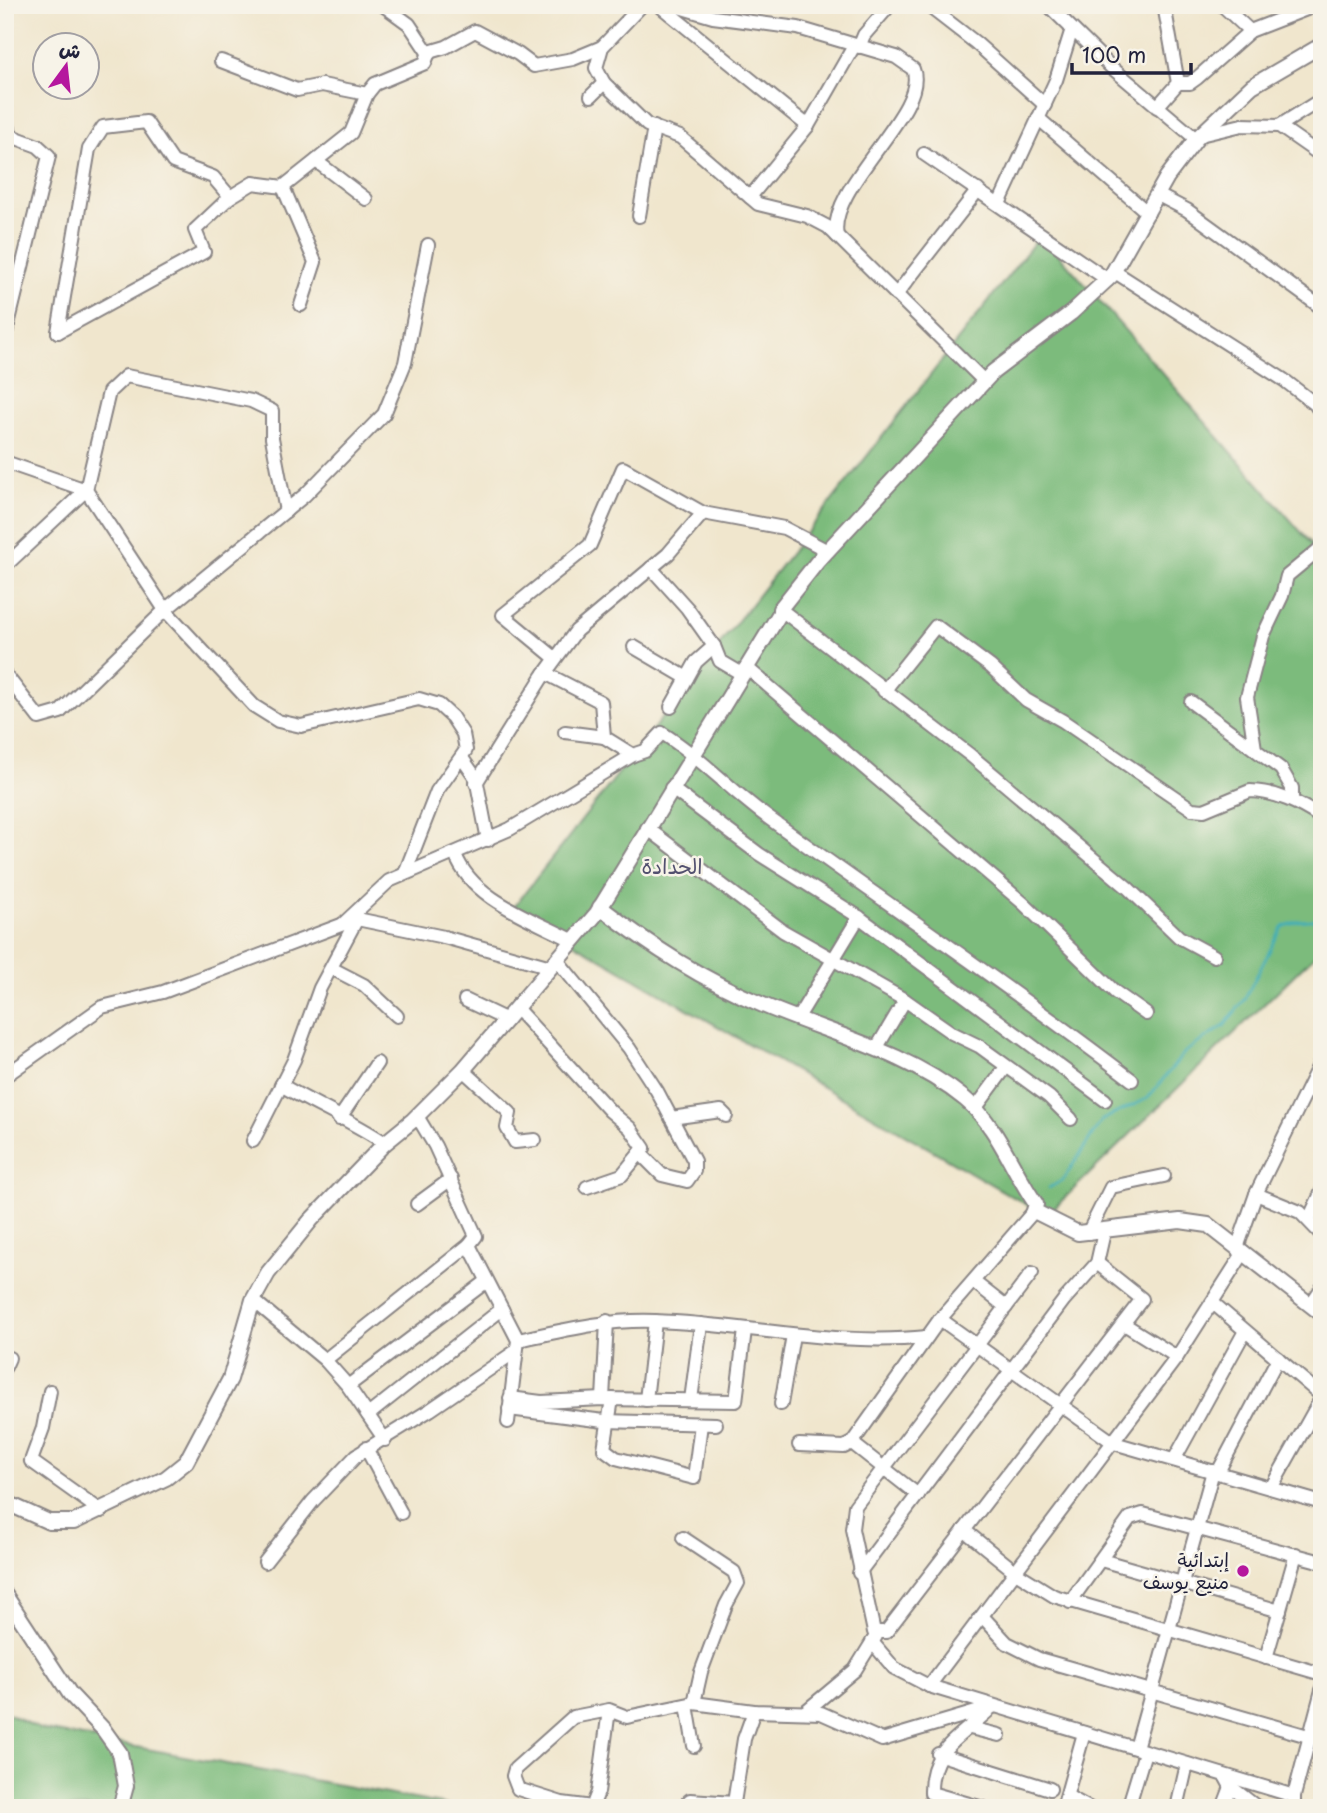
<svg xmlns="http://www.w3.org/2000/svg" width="1327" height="1813" font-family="'Playpen Sans','Playpen Sans Arabic',sans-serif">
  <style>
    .forest { fill: #7bbb7b; stroke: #4e6e5b; stroke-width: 2 }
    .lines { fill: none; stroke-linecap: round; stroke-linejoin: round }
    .stream { stroke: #3dadba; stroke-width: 2.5 }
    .minor-casing { stroke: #898484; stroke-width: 16 }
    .major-casing { stroke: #898484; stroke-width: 18 }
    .minor { stroke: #fff; stroke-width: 12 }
    .major { stroke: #fff; stroke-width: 14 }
    .poi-dot { fill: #b5179e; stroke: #f7f3e8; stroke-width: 2.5 }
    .labels { text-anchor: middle; stroke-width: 5; stroke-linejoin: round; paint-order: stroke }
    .poi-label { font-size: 19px; fill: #22223b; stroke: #f7f3e8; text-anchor: end }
    .neighbourhood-label { font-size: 21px; fill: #52506f; stroke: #f7f3e8 }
  </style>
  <rect width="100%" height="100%" fill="#f7f3e8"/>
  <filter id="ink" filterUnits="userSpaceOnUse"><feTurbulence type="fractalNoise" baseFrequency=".0143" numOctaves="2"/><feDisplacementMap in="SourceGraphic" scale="14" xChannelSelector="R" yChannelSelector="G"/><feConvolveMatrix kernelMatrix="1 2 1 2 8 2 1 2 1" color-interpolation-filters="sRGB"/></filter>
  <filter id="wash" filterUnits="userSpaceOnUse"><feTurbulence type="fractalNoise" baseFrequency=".00686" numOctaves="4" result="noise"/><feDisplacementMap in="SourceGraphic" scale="28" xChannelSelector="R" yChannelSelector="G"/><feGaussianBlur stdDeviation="1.57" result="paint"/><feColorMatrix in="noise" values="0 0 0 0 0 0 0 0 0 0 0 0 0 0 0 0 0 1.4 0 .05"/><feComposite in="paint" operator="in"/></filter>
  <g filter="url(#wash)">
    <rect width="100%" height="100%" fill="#f0e6cd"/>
    <!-- forest -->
    <g class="forest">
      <polygon points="1041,234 1322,556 1322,948 1046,1216 513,908"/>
      <polygon points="5,1712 40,1729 462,1808 5,1808"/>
    </g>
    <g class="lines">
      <!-- stream -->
      <polyline class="stream" points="1049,1188 1063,1180 1102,1120 1148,1098 1185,1052 1224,1026 1244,1000 1282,927 1298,921 1322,919"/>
    </g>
  </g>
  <g filter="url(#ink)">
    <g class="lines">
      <defs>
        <g id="minor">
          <polyline points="383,5 409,24 429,54"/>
          <polyline points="642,5 602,47 596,68 604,83 647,125 680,137 758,204 807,216 828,227 984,381"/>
          <polyline points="659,5 808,126"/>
          <path d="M672,5l41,12 85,11 98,29 17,12c17,41 -87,118 -76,167"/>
          <polyline points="927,5 976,43 1045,105"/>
          <polyline points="1048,5 1111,67 1196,139"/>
          <polyline points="1222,5 1250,31"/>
          <polyline points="859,47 864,35 890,5"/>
          <polyline points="221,61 297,90 322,85 367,94"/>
          <polyline points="1178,83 1190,83 1197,78 1250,31 1317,5"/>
          <polyline points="591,96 604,83"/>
          <polyline points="1157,107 1178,83 1164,5"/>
          <polyline points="5,115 11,136 38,146 49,156 5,337"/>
          <polyline points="1038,118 1148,213"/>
          <polyline points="1279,126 1322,99"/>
          <polyline points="1200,135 1242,125 1279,126 1322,156"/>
          <polyline points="924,154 1108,280"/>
          <polyline points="316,161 366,199"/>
          <polyline points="283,187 315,262 301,305"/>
          <polyline points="1158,195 1187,210 1322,308"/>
          <polyline points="750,197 808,126 854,46"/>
          <polyline points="999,204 1056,80 1072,29"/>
          <polyline points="639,216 654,127"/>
          <polyline points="1115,272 1284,380 1315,404 1322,414"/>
          <polyline points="896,295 978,190"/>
          <polyline points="58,332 204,252 195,230 230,197 253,183 283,187 351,133 367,94 375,84 425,63 429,52 446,47 475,31 518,54 534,66 573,59 602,47"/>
          <polyline points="58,332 89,149 103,127 146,122 173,162 213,177 230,197"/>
          <polyline points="5,462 86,490 165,610 254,706 278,721 301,726 419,699 439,705 452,717 463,734 466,750 437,791 405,873"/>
          <polyline points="5,566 86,490 109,392 126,376 251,401 272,411 272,438 286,511"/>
          <polyline points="651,568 687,608 714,646 720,661 742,674"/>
          <polyline points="780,609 970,755 1128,888 1179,937 1214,956"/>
          <polyline points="634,647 687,678"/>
          <polyline points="555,658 503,615 590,545 623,468 703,513 784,528 828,551"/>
          <polyline points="746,667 1023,903 1115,992 1146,1014"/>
          <polyline points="545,673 601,702 604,737 633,755"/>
          <polyline points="5,674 39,718 60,712 165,610 305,495 384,414 405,363 428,245"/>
          <path d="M884,691l52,-65 55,41 35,33 37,21 129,88 12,1 46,-19c27,1 49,12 72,27"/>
          <polyline points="1191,702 1281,769 1292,788 1292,800"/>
          <polyline points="671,707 696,662 714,646"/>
          <polyline points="565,732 604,737"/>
          <polyline points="1255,749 1247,697 1263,636 1282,596 1287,576 1322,547"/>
          <polyline points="462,758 476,778 488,840"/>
          <polyline points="476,783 543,676 576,631 668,554 703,513"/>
          <polyline points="671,788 759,854 859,917 1105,1100"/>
          <polyline points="647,828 783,931 905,1000 952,1033 979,1046 1049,1097 1071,1119"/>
          <path d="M455,854c17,46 78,65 119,87"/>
          <path d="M343,924l46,-43 121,-52 123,-74 12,-4 17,-18c40,25 70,59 108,86 120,87 244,170 362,261"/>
          <polyline points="557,960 629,1048 657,1091 694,1161 694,1171 687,1181 662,1175 640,1153"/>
          <polyline points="333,969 364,985 397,1016"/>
          <polyline points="465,1000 507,1020"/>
          <polyline points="517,1009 610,1111 630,1128 644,1148 622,1175 587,1187"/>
          <polyline points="797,1019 859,917"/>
          <polyline points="876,1049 905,1000"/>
          <polyline points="463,1070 510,1113 507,1128 515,1142 535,1140"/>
          <polyline points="5,1076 102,1007 163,992 357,919 444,937 551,967"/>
          <path d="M281,1085c34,20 71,36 104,58"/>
          <polyline points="975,1109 1006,1067"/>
          <polyline points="671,1118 721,1111 726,1116"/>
          <polyline points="339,1119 377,1063"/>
          <polyline points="412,1121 420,1121 435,1146 476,1236 469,1245 518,1340 508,1422"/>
          <polyline points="253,1141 294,1060 320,988 357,919"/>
          <polyline points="1256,1194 1300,1212 1322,1235"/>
          <polyline points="417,1204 451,1179"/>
          <polyline points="1309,1219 1322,1191"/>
          <polyline points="1088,1233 1111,1187 1164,1176"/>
          <polyline points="1237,1248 1256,1194 1322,1059"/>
          <polyline points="1032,1273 855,1506 852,1529 874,1632 886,1632 1142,1299 1097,1263"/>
          <polyline points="974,1282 1006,1307"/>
          <polyline points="253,1300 325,1360 348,1386 385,1440"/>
          <polyline points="1213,1303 1322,1396"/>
          <polyline points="1311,1304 1322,1288"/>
          <polyline points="940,1319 1114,1443 1322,1503"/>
          <polyline points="1124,1324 1177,1357"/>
          <path d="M518,1340c46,-10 90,-21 137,-19 92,3 180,26 272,16"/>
          <polyline points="325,1360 469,1245"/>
          <polyline points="5,1367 9,1358"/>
          <polyline points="348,1386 487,1281"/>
          <polyline points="50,1391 43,1428 31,1461 101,1511"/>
          <polyline points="510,1398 541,1402 603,1399 736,1401 745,1330"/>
          <polyline points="603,1399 607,1321"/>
          <polyline points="612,1399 604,1449 616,1458 694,1478 701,1424"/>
          <polyline points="646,1400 655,1321"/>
          <polyline points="691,1400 701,1324"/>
          <polyline points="781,1404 793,1335"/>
          <polyline points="509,1409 604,1421 716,1424"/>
          <polyline points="368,1415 502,1309"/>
          <polyline points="852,1443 918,1495"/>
          <polyline points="799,1445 844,1447 852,1443 940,1319 1034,1211"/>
          <polyline points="366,1448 401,1513"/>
          <polyline points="1174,1460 1245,1331"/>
          <polyline points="1218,1472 1278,1358"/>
          <polyline points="1271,1488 1322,1397"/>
          <polyline points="964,1530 1017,1573 1054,1596 1322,1674"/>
          <polyline points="683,1538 734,1572 738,1583 726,1605 701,1672 694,1703"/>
          <polyline points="1101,1560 1280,1611"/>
          <polyline points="265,1562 313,1501 357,1455 430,1410 516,1351"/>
          <polyline points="859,1573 1064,1300 1097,1263 1104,1232"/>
          <polyline points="1070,1602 1130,1518 1143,1514 1322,1562"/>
          <polyline points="983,1617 1007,1643 1039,1659 1322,1740"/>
          <polyline points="872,1642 894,1668 929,1686 1294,1796"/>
          <polyline points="1266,1658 1296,1554"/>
          <polyline points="929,1686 1177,1357 1244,1252"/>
          <polyline points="687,1705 694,1746"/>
          <polyline points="609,1710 598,1792 592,1807 562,1803 518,1789 513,1776 515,1769 573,1717 609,1710 627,1717 694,1703 754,1711 821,1713 882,1740 993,1707"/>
          <polyline points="806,1711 855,1670 876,1636"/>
          <polyline points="970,1728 999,1735"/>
          <polyline points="1136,1748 1213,1471"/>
          <polyline points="938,1754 1050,1789"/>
          <polyline points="1225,1776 1231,1787 1258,1808"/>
          <polyline points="1067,1796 1089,1808"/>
          <polyline points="682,1808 690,1800 734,1803 744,1739 754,1711"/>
          <path d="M983,1808l-52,-15c-1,-44 28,-55 57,-82"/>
          <polyline points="1063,1808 1084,1733"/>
          <polyline points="1128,1808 1145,1752"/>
          <polyline points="1177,1808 1187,1764"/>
          <polyline points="1223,1808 1231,1787"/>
          <polyline points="1294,1808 1294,1796 1322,1690"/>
        </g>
        <g id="major">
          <path d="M600,907c52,40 103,73 163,98 68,29 144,47 202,94 33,27 47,71 71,105l-2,7 44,22 102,-12 28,4 114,89"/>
          <polyline points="5,1502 49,1522 74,1522 166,1478 186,1462 230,1379 253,1300 268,1273 311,1220 385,1143 412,1121 463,1070 597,913 780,613 780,609 818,561 993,372 1071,313 1111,276 1167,177 1196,139 1252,86 1322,45"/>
          <polyline points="5,1595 70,1694 103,1729 120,1753 126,1786 120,1808"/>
        </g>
      </defs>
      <!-- minor casing -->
      <use href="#minor" class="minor-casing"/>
      <!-- major casing -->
      <use href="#major" class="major-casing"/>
      <!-- minor -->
      <use href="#minor" class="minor"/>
      <!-- major -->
      <use href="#major" class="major"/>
    </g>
  </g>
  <!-- markers -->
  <circle class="poi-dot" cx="1243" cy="1571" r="7"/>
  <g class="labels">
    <!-- poi labels -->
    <g class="poi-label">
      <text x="1229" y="1567">إبتدائية<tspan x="1229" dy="22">منيع يوسف</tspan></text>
    </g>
    <!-- neighbourhood labels -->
    <g class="neighbourhood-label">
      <text x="672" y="874">الحدادة</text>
    </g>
  </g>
  <!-- margin -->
  <rect width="1327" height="1813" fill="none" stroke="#f7f3e8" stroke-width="28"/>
  <!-- north arrow -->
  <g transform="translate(66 66) rotate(15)"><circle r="33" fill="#f7f3e8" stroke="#a29fa3" stroke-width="2"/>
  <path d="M0-5L12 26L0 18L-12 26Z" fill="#b5179e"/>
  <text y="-10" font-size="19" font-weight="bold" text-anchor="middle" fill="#22223b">ش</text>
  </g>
  <!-- scale -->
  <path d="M1072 63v10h119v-10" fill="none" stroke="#22223b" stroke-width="3.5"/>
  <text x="1082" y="63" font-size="21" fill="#22223b" stroke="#f7f3e8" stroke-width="5" paint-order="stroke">100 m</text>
</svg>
